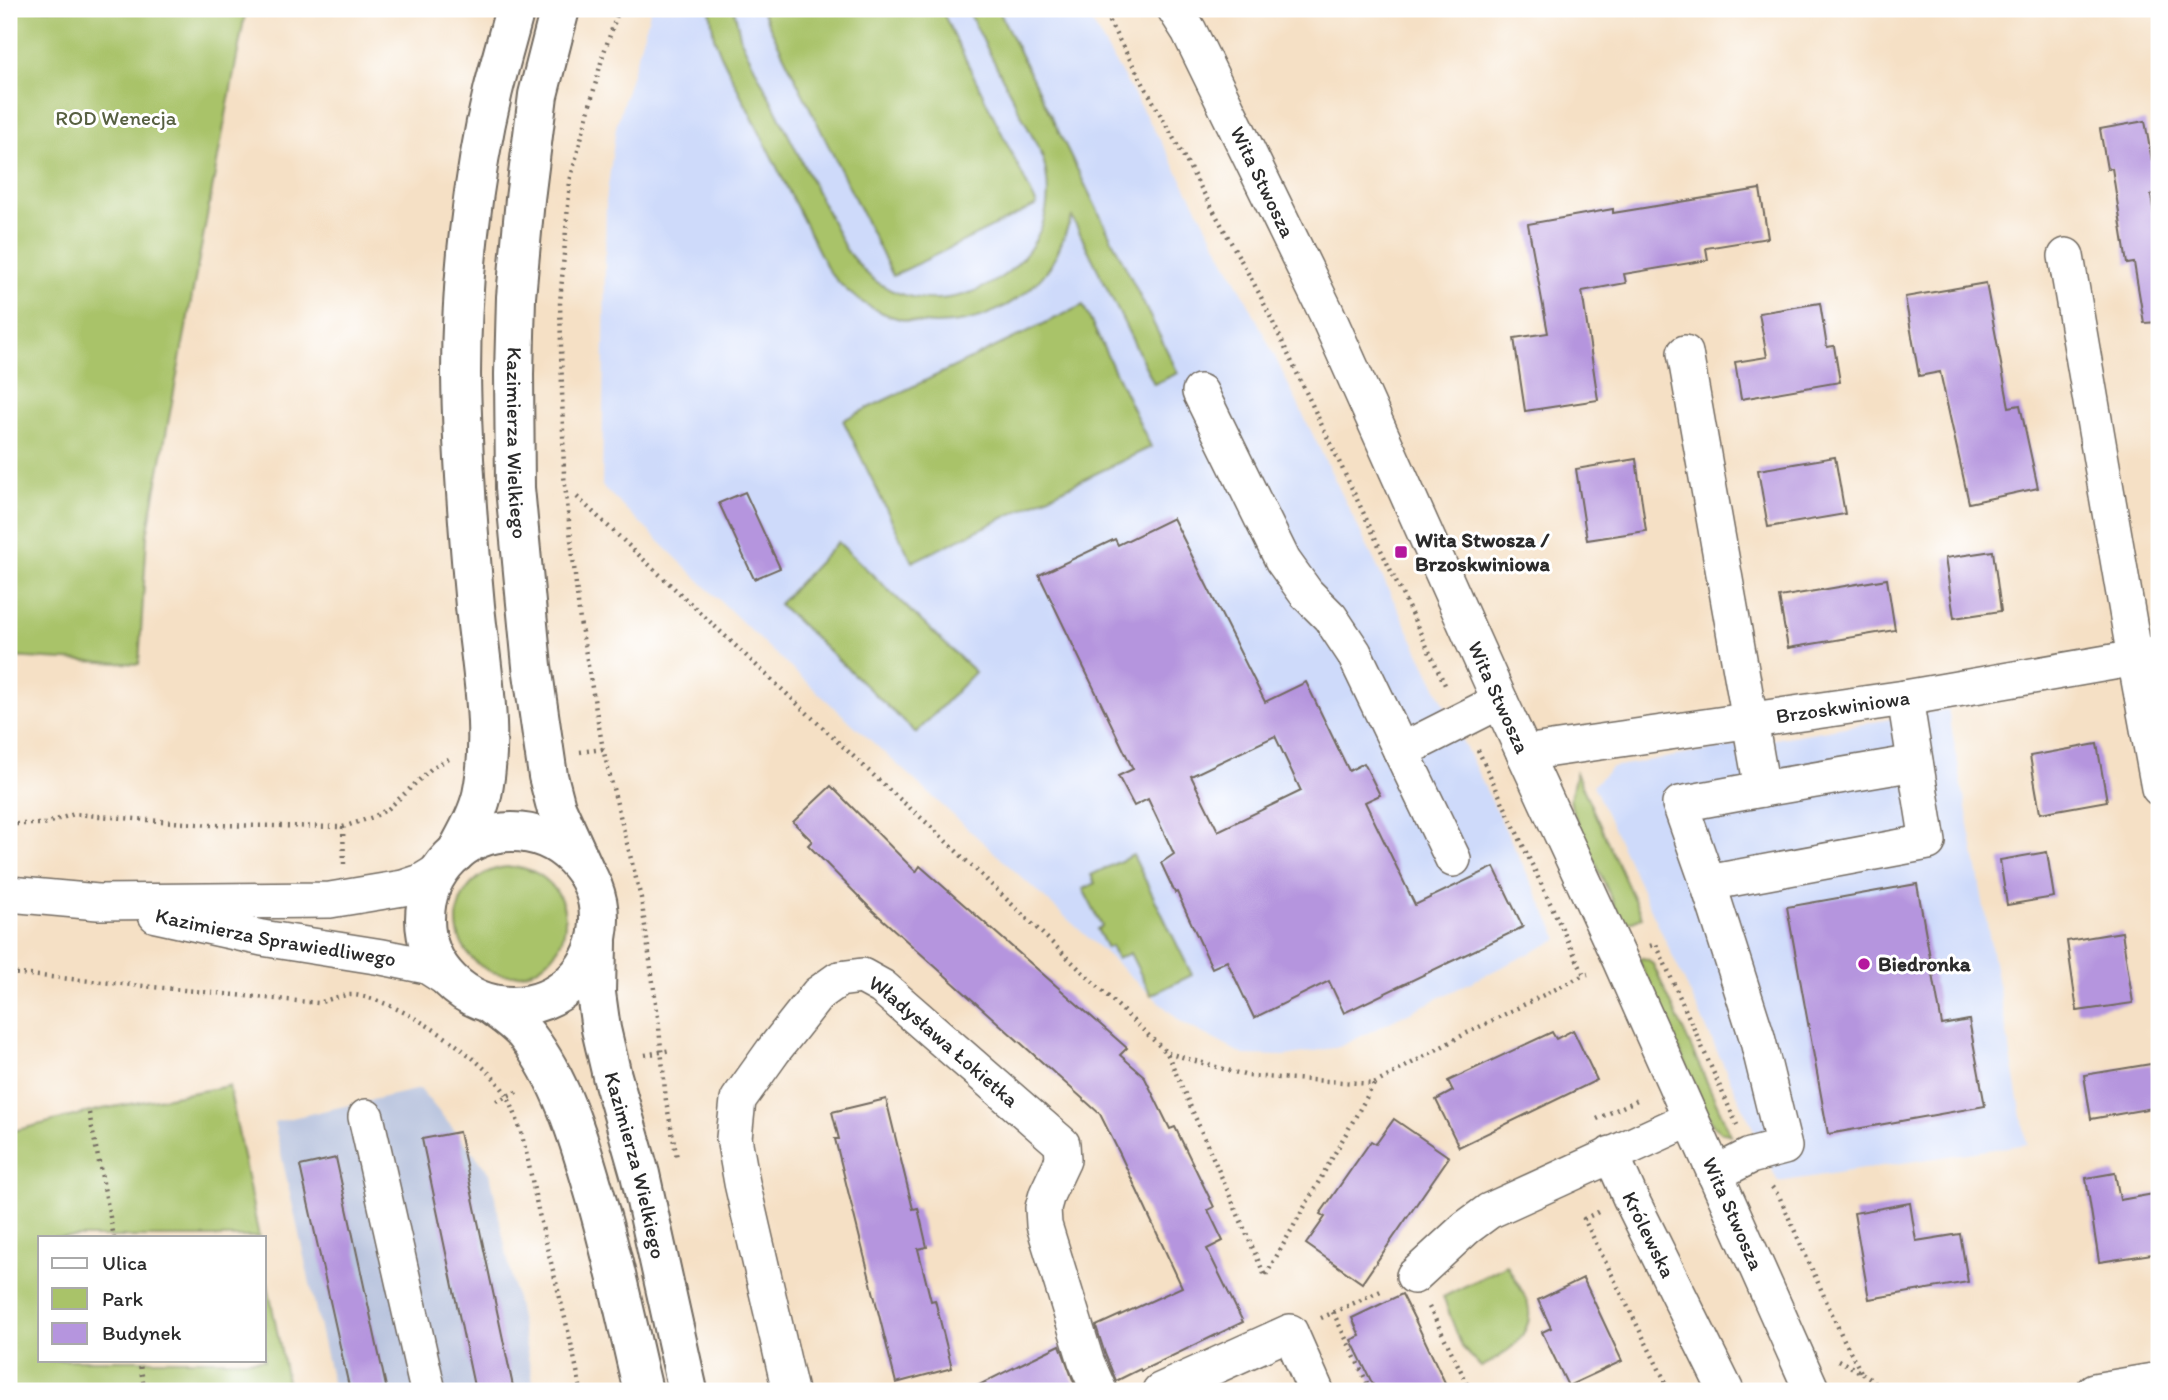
<svg xmlns="http://www.w3.org/2000/svg" width="2168" height="1400" font-family="Itim,sans-serif">
  <style>
    .built { fill: #cedafa }
    .industrial { fill: #b9c4de }
    .green { fill: #a9c369; stroke: #6a774a; stroke-width: 2 }
    .building { fill: #b595de; fill-rule: evenodd }
    .lines { fill: none; stroke-linecap: round; stroke-linejoin: round }
    .minor-casing { stroke: #726a61; stroke-width: 38 }
    .major-casing { stroke: #726a61; stroke-width: 42 }
    .path { stroke: #726a61; stroke-width: 4.5; stroke-dasharray: 2 5; stroke-linecap: butt }
    .minor { stroke: #fff; stroke-width: 35 }
    .major { stroke: #fff; stroke-width: 38 }
    .poi-dot { fill: #b5179e; stroke: #fff; stroke-width: 2.5 }
    .labels { text-anchor: middle; stroke-width: 6; stroke-linejoin: round; paint-order: stroke }
    .park-label { font-size: 21px; fill: #576041; stroke: #fff }
    .street-label { font-size: 21px; fill: #2b2b2b; stroke: #fff }
    .poi-label { font-size: 21px; font-weight: bold; fill: #2b2b2b; stroke: #fff; text-anchor: start }
  </style>
  <rect width="100%" height="100%" fill="#fff"/>
  <filter id="ink" filterUnits="userSpaceOnUse"><feTurbulence type="fractalNoise" baseFrequency=".0143" numOctaves="2"/><feDisplacementMap in="SourceGraphic" scale="14" xChannelSelector="R" yChannelSelector="G"/><feConvolveMatrix kernelMatrix="1 2 1 2 8 2 1 2 1" color-interpolation-filters="sRGB"/></filter>
  <filter id="wash" filterUnits="userSpaceOnUse"><feTurbulence type="fractalNoise" baseFrequency=".00686" numOctaves="4" result="noise"/><feDisplacementMap in="SourceGraphic" scale="28" xChannelSelector="R" yChannelSelector="G"/><feGaussianBlur stdDeviation="1.57" result="paint"/><feColorMatrix in="noise" values="0 0 0 0 0 0 0 0 0 0 0 0 0 0 0 0 0 1.4 0 .05"/><feComposite in="paint" operator="in"/></filter>
  <g filter="url(#wash)">
    <rect width="100%" height="100%" fill="#f5e0c5"/>
    <!-- built -->
    <g class="built">
      <polygon points="651,9 1084,9 1167,152 1250,306 1559,939 1339,1047 1286,1056 1244,1055 1181,1022 770,649 602,486 606,201 616,127"/>
      <polygon points="1948,709 2027,1144 1778,1182 1593,785 1612,767"/>
    </g>
    <!-- industrial -->
    <polygon class="industrial" points="420,1089 490,1173 535,1391 334,1391 274,1122"/>
    <!-- green -->
    <g class="green">
      <polygon points="9,9 246,9 147,535 139,664 9,657"/>
      <path d="M710,9h24l7,31 105,210c11,13 21,26 34,34 55,36 138,4 161,-56 10,-24 8,-49 1,-73l-75,-146h31l180,364 -24,11 -82,-167c-8,17 -13,38 -25,54 -56,70 -167,72 -220,-3l-106,-213 -7,-18z"/>
      <polygon points="761,9 941,9 1037,205 893,276"/>
      <polygon points="1083,305 1151,447 912,562 843,420"/>
      <polygon points="838,542 975,672 916,733 779,604"/>
      <polygon points="1576,773 1642,917 1623,925 1572,810 1570,799"/>
      <polygon points="1133,855 1192,975 1151,995 1130,953 1117,959 1111,946 1107,948 1097,929 1102,926 1083,889 1095,883 1091,875"/>
      <circle cx="511" cy="921" r="54"/>
      <polygon points="1643,958 1649,960 1653,964 1731,1135 1721,1132 1713,1126 1638,959"/>
      <polygon points="229,1086 259,1237 40,1237 40,1360 264,1360 264,1266 289,1391 9,1391 9,1132 102,1109"/>
      <path d="M1507,1265c6,12 17,26 21,40 8,29 -25,52 -47,62l-19,-20 -19,-50z"/>
    </g>
    <g id="blocks">
      <!-- building -->
      <g class="building">
        <polygon points="2145,121 2152,161 2159,159 2159,193 2151,195 2159,248 2159,322 2144,323 2134,263 2127,264 2112,168 2107,169 2100,129"/>
        <polygon points="1760,189 1768,238 1706,248 1708,260 1624,274 1626,283 1582,291 1598,400 1525,411 1514,338 1548,333 1528,224 1613,209 1613,213"/>
        <polygon points="1986,283 2009,407 2020,405 2038,488 1969,503 1940,372 1919,376 1905,297"/>
        <polygon points="1820,303 1827,347 1834,346 1840,382 1741,399 1735,362 1767,357 1759,313"/>
        <polygon points="1835,457 1845,514 1768,527 1758,470"/>
        <polygon points="1636,459 1646,531 1587,540 1576,469"/>
        <polygon points="745,492 780,568 754,579 719,503"/>
        <path d="M1173,518l92,184 41,-20 43,89 15,-8 16,32 -15,7 50,103 79,-38 29,60 -179,86 -15,-32 -75,37 -27,-57 -15,7 -35,-76 -2,1 -14,-30 13,-9 -26,-55 -14,7 -16,-30 15,-7 -94,-194 76,-36 3,6zM1275,736l26,55 -83,40 -27,-55z"/>
        <polygon points="1993,551 2001,611 1954,618 1945,558"/>
        <polygon points="1887,579 1895,630 1788,648 1779,597"/>
        <polygon points="2097,744 2107,801 2040,813 2030,756"/>
        <polygon points="831,786 916,872 920,866 1127,1048 1120,1055 1144,1076 1170,1129 1175,1127 1214,1207 1208,1210 1223,1241 1207,1249 1243,1322 1141,1371 1140,1369 1116,1381 1105,1354 1096,1326 1182,1287 1120,1154 1100,1114 872,910 808,845 812,841 793,822"/>
        <polygon points="2047,852 2054,897 2007,905 2000,860"/>
        <polygon points="1917,884 1942,1025 1969,1020 1985,1106 1828,1134 1787,907"/>
        <polygon points="2122,932 2133,1003 2077,1011 2067,941"/>
        <polygon points="1573,1030 1597,1080 1459,1147 1436,1100 1453,1091 1448,1081 1552,1032 1556,1039"/>
        <polygon points="2151,1064 2158,1107 2091,1119 2084,1075"/>
        <polygon points="886,1099 913,1209 918,1208 927,1247 918,1249 931,1301 935,1300 952,1368 896,1383 835,1139 839,1139 832,1112"/>
        <polygon points="1394,1119 1449,1157 1362,1283 1306,1244 1325,1217 1320,1214 1371,1141 1376,1144"/>
        <polygon points="459,1132 514,1391 475,1391 422,1139"/>
        <polygon points="336,1158 387,1391 350,1391 300,1166"/>
        <polygon points="2115,1173 2120,1200 2159,1193 2159,1253 2099,1262 2086,1178"/>
        <polygon points="1910,1203 1916,1241 1960,1234 1968,1282 1869,1299 1854,1213"/>
        <polygon points="1583,1278 1622,1361 1568,1386 1542,1332 1551,1328 1538,1300"/>
        <polygon points="1402,1294 1417,1324 1449,1391 1376,1391 1351,1340 1360,1336 1352,1318"/>
        <polygon points="1060,1345 1077,1391 967,1391 1027,1361"/>
      </g>
    </g>
  </g>
  <g filter="url(#ink)">
    <use href="#blocks" fill-opacity="0" stroke="#726a61" stroke-width="2"/>
    <g class="lines">
      <defs>
        <g id="minor">
          <path id="s1" d="M1175,9l14,22 137,281 174,389 120,259 192,431"/>
          <polyline points="2066,256 2135,658 2159,788"/>
          <polyline points="1685,353 1762,789 1680,804 1708,883"/>
          <polyline points="1200,392 1283,561 1306,593 1330,617 1354,653 1401,751 1500,701"/>
          <polyline points="1401,751 1453,859"/>
          <path id="s2" d="M1524,753l381,-55 254,-44"/>
          <polyline points="1762,789 1915,763"/>
          <polyline points="9,894 98,902 330,900 403,888 421,882 439,871"/>
          <path id="s3" d="M156,915l106,23 120,19 45,9 25,16"/>
          <polyline points="366,1117 428,1391"/>
          <path id="s4" d="M1611,1154l19,43 96,194"/>
          <polyline points="1715,1174 1750,1156 1784,1147 1757,1037 1708,883 1928,842 1905,698"/>
          <polyline points="1414,1276 1466,1228 1489,1211 1690,1119"/>
          <path id="s5" d="M790,1391l-48,-208 -8,-45 4,-38 35,-49 45,-57 21,-15 23,-3 20,11 180,157 1,16 -16,34 -4,14 1,17 42,136 13,30"/>
          <polyline points="1160,1391 1290,1332 1316,1391"/>
          <polyline points="2094,1391 2159,1380"/>
        </g>
        <g id="major">
          <path id="s6" d="M560,9l-22,86 -13,104 -9,98 -2,77 1,114 17,178 16,110 8,31 29,64"/>
          <circle cx="512" cy="919" r="87"/>
          <path d="M456,853c10,-19 21,-37 26,-58 13,-62 -1,-127 -7,-189 -7,-77 -13,-155 -14,-232 0,-91 11,-195 32,-283 7,-28 15,-55 22,-82"/>
          <path id="s7" d="M597,942l-1,51 5,36 11,47 28,98 48,217"/>
          <path d="M491,1005c13,10 27,19 36,31 34,44 51,100 66,152 20,67 34,135 50,203"/>
        </g>
      </defs>
      <!-- minor casing -->
      <use href="#minor" class="minor-casing"/>
      <!-- major casing -->
      <use href="#major" class="major-casing"/>
      <!-- path -->
      <g class="path">
        <polyline points="619,9 603,55 570,181 560,303 564,476 580,621 603,749 641,898 658,1017 666,1101 677,1158"/>
        <polyline points="1102,9 1259,293 1447,689"/>
        <polyline points="577,497 886,787 927,823 1167,1053 1265,1276"/>
        <polyline points="1478,750 1584,975 1588,974"/>
        <polyline points="580,752 603,749"/>
        <polyline points="9,824 44,824 74,814 210,825 343,827 373,817 388,809 433,767 449,759"/>
        <polyline points="343,827 344,864"/>
        <polyline points="1650,946 1656,944 1737,1125"/>
        <path d="M9,973l309,30c11,-3 24,-9 36,-8 43,4 132,63 153,101 17,31 24,83 32,118 14,59 31,118 42,177"/>
        <polyline points="1168,1053 1248,1076 1374,1084 1463,1035 1584,975"/>
        <polyline points="645,1055 671,1050"/>
        <polyline points="496,1101 519,1091"/>
        <polyline points="89,1113 114,1237"/>
        <polyline points="1597,1119 1637,1100"/>
        <polyline points="1772,1187 1779,1196 1842,1336 1861,1372"/>
        <polyline points="1598,1212 1584,1219 1670,1391"/>
        <polyline points="1266,1275 1374,1084"/>
        <polyline points="1429,1307 1471,1391"/>
        <polyline points="1333,1312 1371,1391"/>
        <polyline points="1321,1318 1383,1290"/>
        <polyline points="139,1360 145,1391"/>
        <path d="M1838,1360c17,9 32,16 44,31"/>
      </g>
      <!-- minor -->
      <use href="#minor" class="minor"/>
      <!-- major -->
      <use href="#major" class="major"/>
    </g>
  </g>
  <!-- markers -->
  <g class="poi-dot">
    <rect x="1394" y="545" width="14" height="14" rx="3.5"/>
    <circle cx="1864" cy="964" r="7"/>
  </g>
  <g class="labels">
    <!-- park labels -->
    <g class="park-label">
      <text x="116" y="125">ROD Wenecja</text>
    </g>
    <!-- street labels -->
    <g class="street-label">
      <text dy="7" stroke="none"><textPath href="#s1" startOffset="194">Wita Stwosza</textPath></text>
      <text dy="7" stroke="none"><textPath href="#s6" startOffset="438">Kazimierza Wielkiego</textPath></text>
      <text dy="7" stroke="none"><textPath href="#s1" startOffset="761">Wita Stwosza</textPath></text>
      <text dy="7" stroke="none"><textPath href="#s2" startOffset="322">Brzoskwiniowa</textPath></text>
      <text dy="7" stroke="none"><textPath href="#s3" startOffset="122">Kazimierza Sprawiedliwego</textPath></text>
      <text dy="7" stroke="none"><textPath href="#s5" startOffset="584">Władysława Łokietka</textPath></text>
      <text dy="7" stroke="none"><textPath href="#s7" startOffset="228">Kazimierza Wielkiego</textPath></text>
      <text dy="7" stroke="none"><textPath href="#s1" startOffset="1328">Wita Stwosza</textPath></text>
      <text dy="7" stroke="none"><textPath href="#s4" startOffset="89">Królewska</textPath></text>
    </g>
    <!-- poi labels -->
    <g class="poi-label">
      <text x="1415" y="547">Wita Stwosza /<tspan x="1415" dy="24">Brzoskwiniowa</tspan></text>
      <text x="1878" y="971">Biedronka</text>
    </g>
  </g>
  <!-- margin -->
  <rect width="2168" height="1400" fill="none" stroke="#fff" stroke-width="35"/>
  <!-- legend -->
  <rect x="38" y="1236" width="228" height="126" fill="#ffffff" stroke="#aaaaaa" stroke-width="2"/>
  <rect x="52" y="1258" width="35" height="10" fill="#ffffff" stroke="#aaaaaa" stroke-width="2"/>
  <text x="102" y="1270" font-size="21" fill="#2b2b2b">Ulica</text>
  <rect x="52" y="1288" width="35" height="21" fill="#a9c369" stroke="#aaaaaa" stroke-width="2"/>
  <text x="102" y="1306" font-size="21" fill="#2b2b2b">Park</text>
  <rect x="52" y="1323" width="35" height="21" fill="#b595de" stroke="#aaaaaa" stroke-width="2"/>
  <text x="102" y="1340" font-size="21" fill="#2b2b2b">Budynek</text>
</svg>
